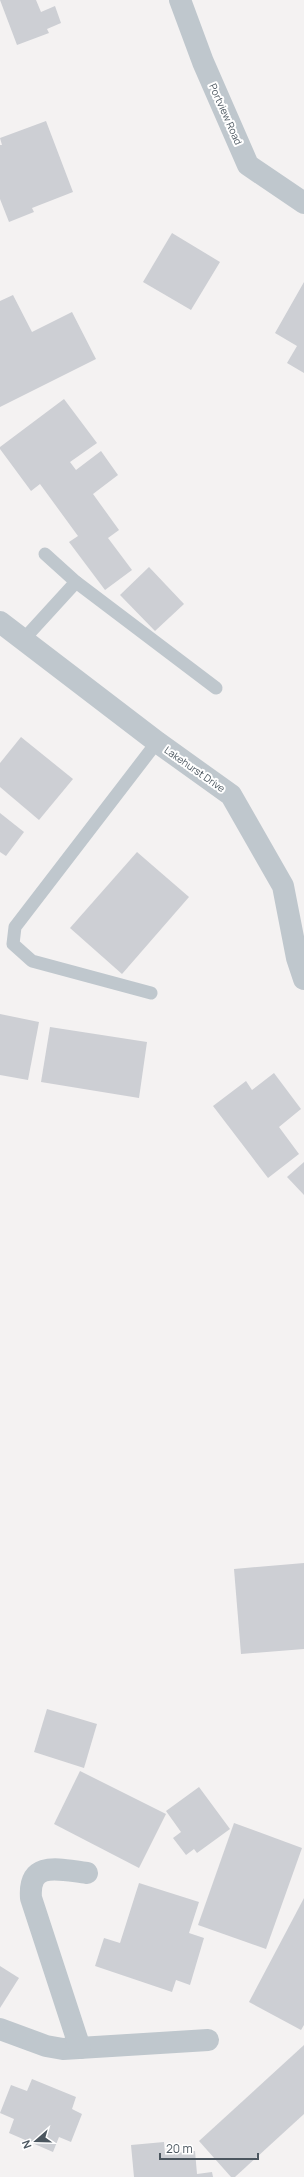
<svg xmlns="http://www.w3.org/2000/svg" width="304" height="2177" font-family="Manrope,sans-serif">
  <style>
    .building { fill: #cdcfd4 }
    .lines { fill: none; stroke-linecap: round; stroke-linejoin: round }
    .service { stroke: #bfc7cd; stroke-width: 13 }
    .minor { stroke: #bfc7cd; stroke-width: 22 }
    .labels { text-anchor: middle; stroke-width: 4; stroke-linejoin: round; paint-order: stroke }
    .street-label { font-size: 10px; fill: #4b565f; stroke: #fff }
  </style>
  <rect width="100%" height="100%" fill="#f4f2f2"/>
  <!-- building -->
  <g class="building">
    <polygon points="0,0 36,0 41,12 55,6 61,23 47,29 49,33 17,45"/>
    <polygon points="46,121 73,192 32,208 34,212 9,222 0,199 0,145 2,145 0,138"/>
    <polygon points="172,233 220,262 191,310 143,282"/>
    <polygon points="304,282 304,373 287,363 297,346 275,333"/>
    <polygon points="13,295 32,332 72,312 96,359 0,407 0,301"/>
    <polygon points="64,399 97,443 70,462 76,470 101,451 118,475 93,494 119,530 108,538 132,570 105,590 69,542 78,536 40,484 31,491 0,449 0,447"/>
    <polygon points="149,567 184,604 155,631 120,595"/>
    <polygon points="21,737 73,779 39,820 0,787 0,763"/>
    <polygon points="0,813 24,832 6,856 0,852"/>
    <polygon points="137,852 189,897 122,974 70,928"/>
    <polygon points="0,1014 39,1022 28,1080 0,1075"/>
    <polygon points="50,1027 147,1042 139,1098 41,1082"/>
    <polygon points="274,1073 301,1109 279,1127 299,1154 268,1178 213,1106 246,1081 252,1090"/>
    <polygon points="304,1162 304,1195 287,1177"/>
    <polygon points="304,1563 304,1649 241,1654 234,1569"/>
    <polygon points="47,1709 97,1724 84,1768 34,1752"/>
    <polygon points="80,1771 166,1814 139,1868 54,1824"/>
    <polygon points="199,1787 230,1829 197,1853 194,1849 186,1855 173,1838 181,1832 166,1811"/>
    <polygon points="234,1823 302,1848 266,1949 198,1925"/>
    <polygon points="139,1883 199,1902 189,1933 204,1938 190,1985 176,1980 172,1992 95,1966 104,1938 120,1943"/>
    <polygon points="304,1898 304,2025 301,2030 249,2002"/>
    <polygon points="0,1966 19,1978 0,2008"/>
    <polygon points="304,2045 304,2114 235,2177 231,2177 199,2141"/>
    <polygon points="32,2079 76,2097 72,2109 82,2114 71,2142 59,2137 53,2152 9,2133 14,2119 0,2113 11,2085 27,2091"/>
    <polygon points="164,2142 165,2154 195,2151 197,2174 212,2172 213,2177 134,2177 131,2145"/>
  </g>
  <g class="lines">
    <!-- service -->
    <g class="service">
      <polyline points="45,554 76,582 216,688"/>
      <polyline points="23,640 76,582"/>
      <polyline points="151,993 32,961 13,944 15,927 157,742"/>
    </g>
    <!-- minor -->
    <g class="minor">
      <polyline points="180,0 203,62 248,165 304,203"/>
      <polyline points="0,622 157,742 231,795 283,886 297,958 304,979"/>
      <polyline points="0,2029 46,2046 63,2049 208,2040"/>
      <path d="M80,2048l-49,-150c-3,-39 30,-28 56,-25"/>
    </g>
  </g>
  <g class="labels">
    <!-- street labels -->
    <g class="street-label">
      <text transform="translate(226 114) rotate(66)" y="4">Portview Road</text>
      <text transform="translate(195 769) rotate(35)" y="4">Lakehurst Drive</text>
    </g>
  </g>
  <!-- north arrow -->
  <g transform="translate(36 2141) rotate(250)" stroke="#ffffff" stroke-width="3" paint-order="stroke">
  <path d="M0-3L7 15L0 10L-7 15Z" fill="#4b565f"/>
  <text y="-6" font-size="11" font-weight="bold" text-anchor="middle" fill="#4b565f">N</text>
  </g>
  <!-- scale -->
  <path d="M160 2153v6h98v-6" fill="none" stroke="#4b565f" stroke-width="2"/>
  <text x="166" y="2153" font-size="12" fill="#4b565f" stroke="#ffffff" stroke-width="3" paint-order="stroke">20 m</text>
</svg>
